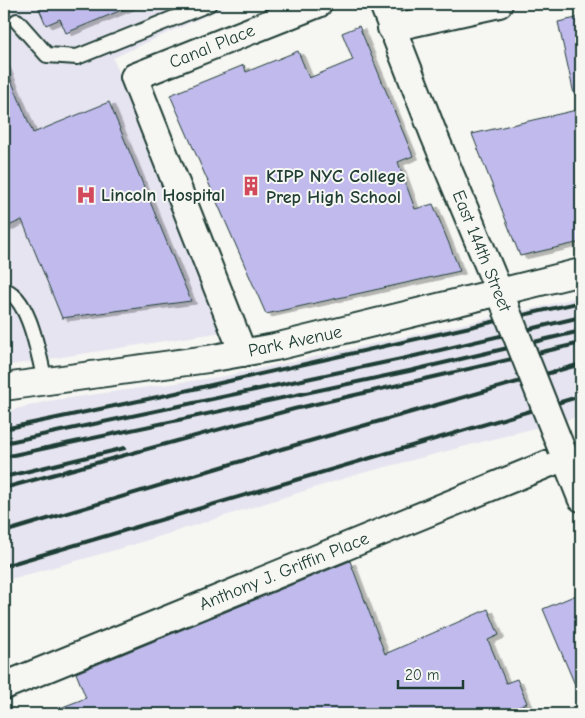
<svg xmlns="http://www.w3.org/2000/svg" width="585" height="718" font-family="'Comic Neue',sans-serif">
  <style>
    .built { fill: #e6e4f0 }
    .building { fill: #c1bbed; stroke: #1f3d34; filter: url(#shadow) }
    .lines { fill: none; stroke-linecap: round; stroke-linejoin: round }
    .service-casing { stroke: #1f3d34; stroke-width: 18 }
    .minor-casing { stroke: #1f3d34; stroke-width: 30 }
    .service { stroke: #f6f6f2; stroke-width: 14 }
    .minor { stroke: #f6f6f2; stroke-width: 26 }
    .rail { stroke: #1f3d34; stroke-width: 4 }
    .minor-bridge-casing { stroke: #1f3d34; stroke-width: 30; stroke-linecap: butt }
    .minor-bridge { stroke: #f6f6f2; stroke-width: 26 }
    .labels { text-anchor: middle; stroke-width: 4; stroke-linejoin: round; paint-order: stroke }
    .street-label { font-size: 18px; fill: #1f3d34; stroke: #f6f6f2 }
    .poi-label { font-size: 18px; font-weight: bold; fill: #1f3d34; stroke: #f6f6f2; text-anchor: start }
  </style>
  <defs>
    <filter id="shadow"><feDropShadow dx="5.5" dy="3" stdDeviation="0" flood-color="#0004"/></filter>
  </defs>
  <rect width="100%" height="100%" fill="#f6f6f2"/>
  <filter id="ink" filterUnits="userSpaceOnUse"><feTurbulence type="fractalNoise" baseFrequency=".02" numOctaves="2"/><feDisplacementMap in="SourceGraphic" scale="10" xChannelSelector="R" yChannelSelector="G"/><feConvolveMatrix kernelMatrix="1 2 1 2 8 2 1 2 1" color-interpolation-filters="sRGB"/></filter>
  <g filter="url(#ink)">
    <!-- built -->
    <g class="built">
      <polygon points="4,4 231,4 113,58 222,332 4,366"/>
      <polygon points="581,296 581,416 355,475 122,548 4,581 4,412 48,401 226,376 544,306"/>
    </g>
    <!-- building -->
    <g class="building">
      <polygon points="37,4 136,4 66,33 60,19 46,25"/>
      <polygon points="581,17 581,94 574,94 558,22"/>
      <polygon points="359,26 413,156 398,162 415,209 433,204 460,271 266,314 170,95 244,65 246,72 298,51 309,78 353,60 342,33"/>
      <polygon points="4,63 33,133 109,102 191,301 62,318 22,220 4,228"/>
      <polygon points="581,109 581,242 520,256 472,134"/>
      <polygon points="350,561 385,654 488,609 499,635 488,640 506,683 517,679 527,703 501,714 48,714 47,713 86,698 76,673"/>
      <polygon points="581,593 581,699 543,609"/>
    </g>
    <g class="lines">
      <defs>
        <g id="service">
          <polyline points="17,21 47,55 77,57 209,4"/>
          <path d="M4,290c26,7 35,68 41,91"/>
        </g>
        <g id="minor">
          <polyline points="383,4 434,135 506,308"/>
          <polyline points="391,28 499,4"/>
          <polyline points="243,353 134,77 318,4"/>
          <polyline points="4,387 208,359 275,347 581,272"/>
          <polyline points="562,450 581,498"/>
          <polyline points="4,686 565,457"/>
        </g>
      </defs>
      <!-- service casing -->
      <use href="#service" class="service-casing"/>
      <!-- minor casing -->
      <use href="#minor" class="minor-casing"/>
      <!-- service -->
      <use href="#service" class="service"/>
      <!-- minor -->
      <use href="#minor" class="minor"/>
      <!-- rail -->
      <g class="rail">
        <polyline points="4,429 167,395 581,302"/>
        <polyline points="4,443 406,358 581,317"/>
        <polyline points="4,457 409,371 581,331"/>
        <polyline points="4,477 125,448"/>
        <polyline points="4,488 294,409 581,343"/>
        <polyline points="4,532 278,450 581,364"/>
        <polyline points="4,566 581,396"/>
      </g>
      <defs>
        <polyline id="minor-bridge" points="506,309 562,450"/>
      </defs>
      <!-- minor-bridge casing -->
      <use href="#minor-bridge" class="minor-bridge-casing"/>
      <!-- minor-bridge -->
      <use href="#minor-bridge" class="minor-bridge"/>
    </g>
  </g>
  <!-- icons -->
  <defs>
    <symbol id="building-bare" viewBox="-9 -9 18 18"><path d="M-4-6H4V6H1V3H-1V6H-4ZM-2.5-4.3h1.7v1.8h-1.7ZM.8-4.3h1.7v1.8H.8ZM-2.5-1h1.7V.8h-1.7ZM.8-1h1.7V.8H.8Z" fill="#d1495b" stroke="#f6f6f2" stroke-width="2.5" paint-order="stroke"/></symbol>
    <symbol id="hospital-bare" viewBox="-9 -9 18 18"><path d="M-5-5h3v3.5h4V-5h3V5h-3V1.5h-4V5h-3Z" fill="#d1495b" stroke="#f6f6f2" stroke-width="2.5" paint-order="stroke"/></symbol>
  </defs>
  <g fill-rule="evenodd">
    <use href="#building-bare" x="237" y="172" width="28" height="28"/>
    <use href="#hospital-bare" x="72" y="181" width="28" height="28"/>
  </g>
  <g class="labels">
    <!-- street labels -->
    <g class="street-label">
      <text transform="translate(212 46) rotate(-22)" y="6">Canal Place</text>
      <text transform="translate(482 251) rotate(68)" y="6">East 144th Street</text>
      <text transform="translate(295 341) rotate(-12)" y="6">Park Avenue</text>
      <text transform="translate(284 571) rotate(-22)" y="6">Anthony J. Griffin Place</text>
    </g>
    <!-- poi labels -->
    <g class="poi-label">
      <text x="266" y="182">KIPP NYC College<tspan x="266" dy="21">Prep High School</tspan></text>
      <text x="101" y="201">Lincoln Hospital</text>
    </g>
  </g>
  <!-- margin -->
  <rect width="585" height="718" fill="none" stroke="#f6f6f2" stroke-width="20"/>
  <rect x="10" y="10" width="565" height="698" fill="none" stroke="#1f3d34" stroke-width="2" filter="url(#ink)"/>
  <!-- scale -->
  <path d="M398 680v8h65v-8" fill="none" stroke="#1f3d34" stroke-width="2.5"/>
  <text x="405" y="680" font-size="15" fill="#1f3d34" stroke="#f6f6f2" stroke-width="4" paint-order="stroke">20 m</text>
</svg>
